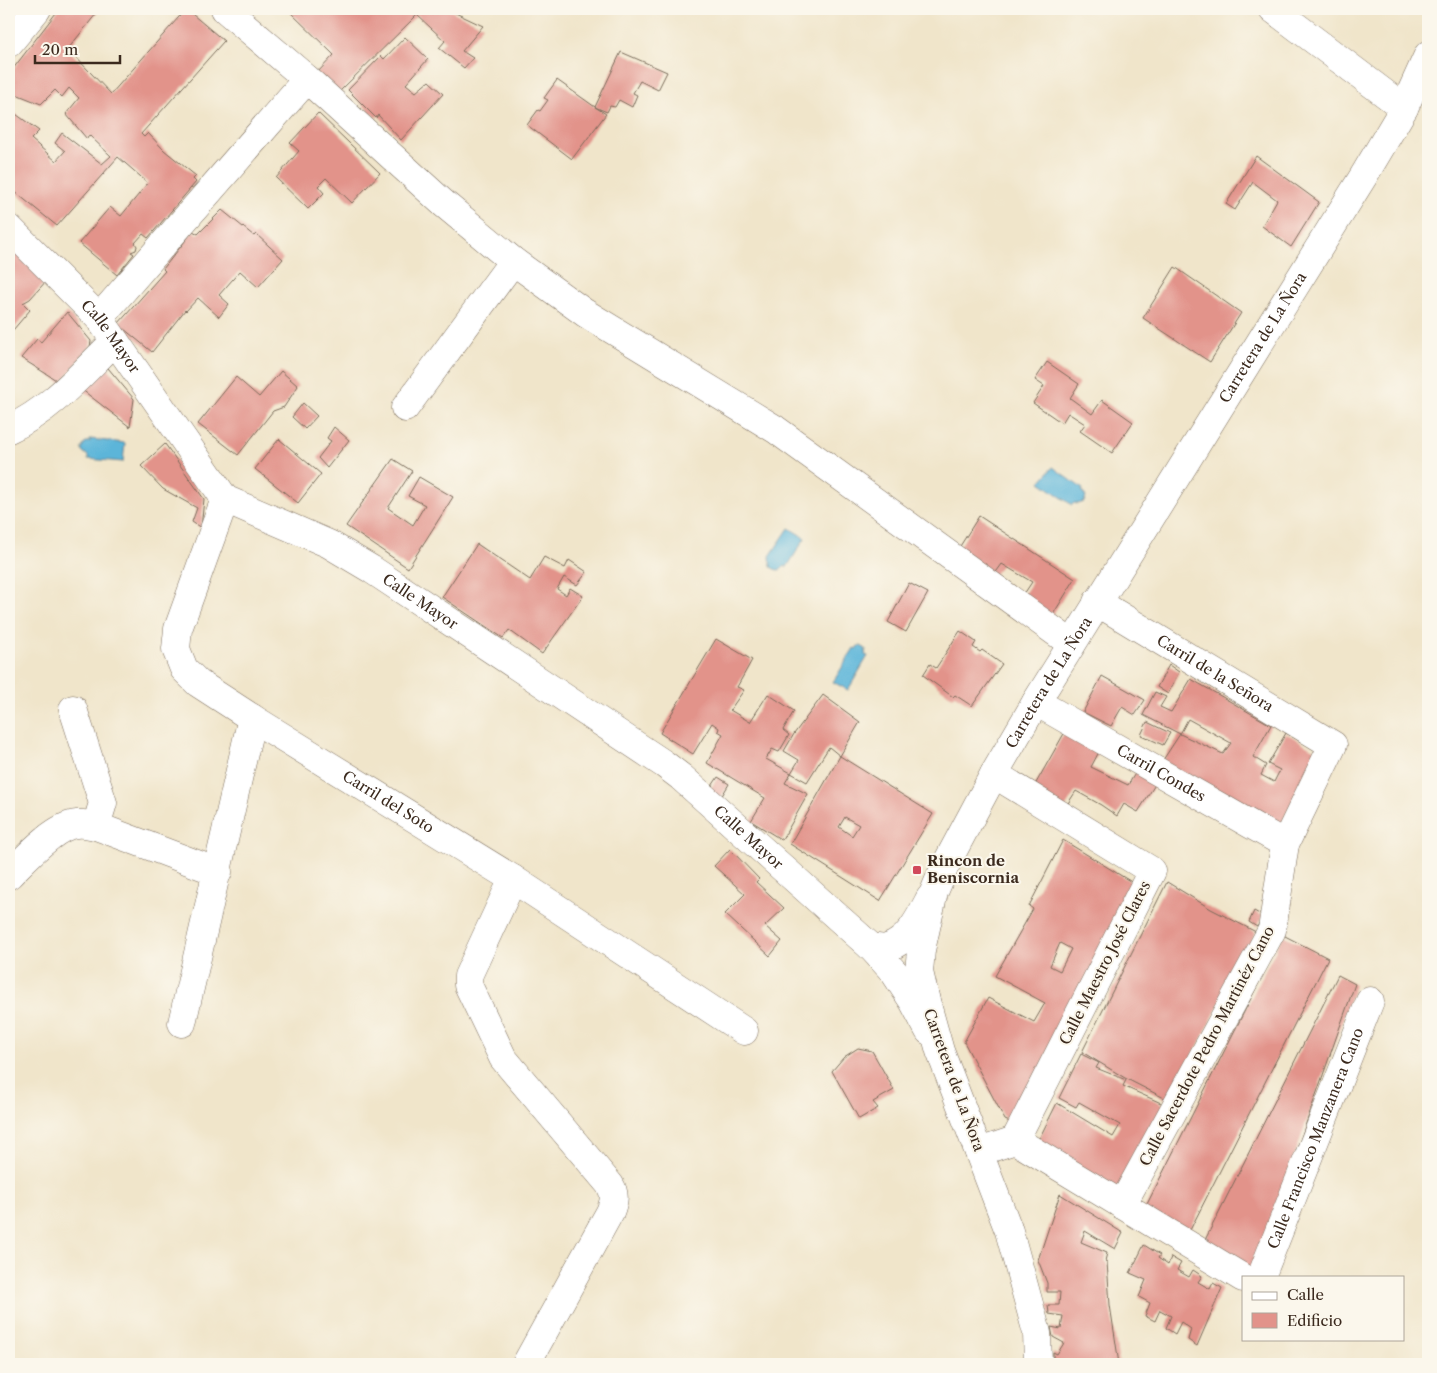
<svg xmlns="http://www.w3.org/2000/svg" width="1437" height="1373" font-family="'Libre Caslon Text',serif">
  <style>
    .water { fill: #5cb5d9; stroke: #4c707c }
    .building { fill: #e2938a; fill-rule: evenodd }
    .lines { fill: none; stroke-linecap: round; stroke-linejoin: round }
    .minor-casing { stroke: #7a6b5a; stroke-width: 29 }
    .major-casing { stroke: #7a6b5a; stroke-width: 29 }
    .minor { stroke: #fff; stroke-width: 28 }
    .major { stroke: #fff; stroke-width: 28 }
    .poi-dot { fill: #d1495b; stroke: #fbf7ec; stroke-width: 2 }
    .labels { text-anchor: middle; stroke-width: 4; stroke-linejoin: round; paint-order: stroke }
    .street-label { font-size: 15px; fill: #3b2a1e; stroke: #fbf7ec }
    .poi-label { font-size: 15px; font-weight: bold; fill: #3b2a1e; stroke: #fbf7ec; text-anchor: start }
  </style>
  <rect width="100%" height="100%" fill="#fbf7ec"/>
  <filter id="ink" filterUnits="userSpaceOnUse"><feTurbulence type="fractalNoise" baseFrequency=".02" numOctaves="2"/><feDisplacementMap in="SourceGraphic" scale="10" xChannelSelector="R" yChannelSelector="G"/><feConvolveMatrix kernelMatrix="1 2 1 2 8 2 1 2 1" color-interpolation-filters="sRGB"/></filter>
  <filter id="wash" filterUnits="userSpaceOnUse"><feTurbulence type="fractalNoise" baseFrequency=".0096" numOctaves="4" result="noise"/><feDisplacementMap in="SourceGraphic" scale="20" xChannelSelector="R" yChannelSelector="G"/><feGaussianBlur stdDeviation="1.12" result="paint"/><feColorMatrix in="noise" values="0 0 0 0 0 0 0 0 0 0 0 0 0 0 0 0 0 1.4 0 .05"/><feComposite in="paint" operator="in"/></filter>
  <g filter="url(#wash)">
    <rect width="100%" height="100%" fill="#f0e5ca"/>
    <!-- water -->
    <g class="water">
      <polygon points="90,439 125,443 123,462 88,459 88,456 82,451 82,448 86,442 90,442"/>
      <polygon points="1053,467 1083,489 1082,491 1086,497 1084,502 1078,504 1074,503 1072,505 1040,482"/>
      <path d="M789,528l16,10 -18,29 -2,-1c-5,5 -8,5 -14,1l-1,-11z"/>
      <polygon points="858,646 861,646 866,649 865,655 868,656 848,690 833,682 854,648 856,649"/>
    </g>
    <g id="blocks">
      <!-- building -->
      <g class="building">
        <polygon points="9,9 25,9 9,30"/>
        <polygon points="59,9 100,9 68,49 111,94 186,9 224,41 141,134 144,137 148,133 164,150 196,176 193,179 196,182 148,238 143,234 135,243 137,246 136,250 131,252 134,254 117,275 79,243 110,207 121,216 148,183 118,157 57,226 9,187 9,109 39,131 31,139 56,161 65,151 55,143 62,133 102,164 111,156 89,135 87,139 66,114 79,98 69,88 62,97 55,90 41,104 16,94 9,89 9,74"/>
        <polygon points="287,9 447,9 483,26 462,51 473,58 464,68 439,48 445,41 417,15 337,94 316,74 334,55"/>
        <polygon points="405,37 428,59 406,84 416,92 429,81 443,94 401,140 378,115 376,118 348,90 381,56 384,59"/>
        <polygon points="621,52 667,72 658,90 640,81 633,93 637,95 632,107 619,100 615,107 610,106 607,112 595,107 606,114 572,159 527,125 538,110 540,111 548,100 544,98 557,80 595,107"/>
        <polygon points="318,113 380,173 352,203 326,178 318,186 324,193 308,209 276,178 299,151 290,143"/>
        <polygon points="1256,156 1319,202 1291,247 1262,226 1277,200 1253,182 1235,210 1226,204"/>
        <polygon points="222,210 254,236 256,234 283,259 258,287 240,271 219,295 229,304 219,317 198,298 186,311 185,310 152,352 118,324 165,271 163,269 193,231 198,234"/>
        <polygon points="9,236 48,279 30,299 23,303 30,310 13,330 9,327"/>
        <polygon points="1175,267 1241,313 1210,362 1143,318"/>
        <polygon points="67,312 91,341 90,347 61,383 21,358 37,339 41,342"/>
        <polygon points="103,362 134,399 130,427 81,389"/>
        <polygon points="1047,362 1079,384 1070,398 1092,414 1102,400 1133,422 1112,453 1080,431 1085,424 1068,413 1062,423 1033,403 1044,386 1035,380"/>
        <polygon points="281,371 298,386 284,407 273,411 238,455 198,424 236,377 259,397"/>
        <polygon points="303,403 317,416 305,429 292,417"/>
        <polygon points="334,427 349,440 327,468 318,458 331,441 327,438"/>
        <polygon points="279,439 321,474 298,503 255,469"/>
        <polygon points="165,444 204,499 201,528 192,522 197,508 163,489 141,466"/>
        <polygon points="393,459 412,471 388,508 413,525 425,505 408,496 419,477 453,497 408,568 346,526"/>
        <polygon points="979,516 1075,579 1052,616 1022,597 1032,582 1002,564 994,575 957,551"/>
        <polygon points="477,544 530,580 544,557 565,568 569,560 587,572 577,585 564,577 557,589 566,595 570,588 583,596 542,654 509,630 503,638 442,597"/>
        <polygon points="909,583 928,593 906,632 888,622"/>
        <polygon points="960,631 976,642 973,647 980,652 982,650 1002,664 972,706 955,695 953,697 923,675 930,664 936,668"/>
        <polygon points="716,639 752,660 737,687 744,690 730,710 750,722 768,694 794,711 783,730 789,735 779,752 772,749 766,759 791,773 785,783 808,794 782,840 751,821 765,798 707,763 723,734 718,731 719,728 712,723 693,754 660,733"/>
        <polygon points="1169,665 1179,672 1168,694 1157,687"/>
        <polygon points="1102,676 1145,700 1135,715 1122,707 1111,726 1083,712"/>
        <polygon points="1191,679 1271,725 1253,757 1266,765 1261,775 1274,782 1280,770 1268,764 1286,733 1317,751 1280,828 1161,763 1180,734 1223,754 1231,743 1188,719 1180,734 1143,715 1155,692 1166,697 1160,707 1171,712"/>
        <polygon points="823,695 860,722 840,756 829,747 807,782 791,773 799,760 784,751 794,734"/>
        <polygon points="1147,722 1170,733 1163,745 1141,735"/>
        <polygon points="1066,730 1100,750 1091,767 1128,785 1136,772 1156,783 1138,812 1124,804 1117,816 1101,805 1076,791 1063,811 1031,792"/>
        <path d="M840,756l93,58 -53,87 -90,-57zM845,817l14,8 -7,11 -13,-9z"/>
        <polygon points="718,777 729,784 720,799 708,792"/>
        <path d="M1063,840l75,46 -126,237 -7,-3 -41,-78 24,-44 46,24 11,-19 -50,-27 38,-67 -4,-3zM1060,943l11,6 -11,22 -10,-5z"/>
        <polygon points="730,849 759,879 756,882 784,908 765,926 782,941 770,956 725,914 745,894 714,866"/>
        <polygon points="1167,882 1211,909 1256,932 1170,1101 1125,1078 1082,1052"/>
        <polygon points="1254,911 1263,916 1257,927 1249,922"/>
        <polygon points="1283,935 1328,958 1185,1240 1142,1214"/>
        <polygon points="1338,975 1355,984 1252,1277 1200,1250"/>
        <polygon points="858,1048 872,1051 894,1090 873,1102 878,1108 859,1119 832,1071 844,1057"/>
        <polygon points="1081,1054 1099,1063 1096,1068 1126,1080 1123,1086 1170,1107 1120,1201 1034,1149 1057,1103 1113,1137 1120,1125 1079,1102 1076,1107 1059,1098"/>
        <polygon points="1060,1194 1123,1233 1115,1249 1085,1231 1081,1242 1107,1253 1105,1261 1107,1262 1110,1305 1119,1364 1053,1364 1053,1352 1057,1354 1064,1343 1053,1337 1051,1327 1061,1329 1063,1316 1049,1314 1048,1305 1059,1305 1060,1292 1047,1292 1047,1283 1038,1260"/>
        <polygon points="1144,1245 1160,1255 1158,1258 1168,1265 1171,1257 1181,1263 1177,1270 1189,1277 1193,1270 1202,1276 1198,1282 1210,1289 1213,1283 1222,1288 1197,1346 1188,1340 1191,1329 1181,1322 1175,1334 1166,1328 1171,1316 1160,1310 1155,1321 1145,1316 1150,1303 1139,1297 1146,1280 1130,1273"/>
      </g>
    </g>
  </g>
  <g filter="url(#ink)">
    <use href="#blocks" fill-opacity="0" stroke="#7a6b5a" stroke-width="1"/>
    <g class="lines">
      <defs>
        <g id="minor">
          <polyline points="225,9 307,79 443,203 513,261 585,313 775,429 1072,644"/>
          <polyline points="1273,9 1404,108"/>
          <polyline points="9,43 37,9"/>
          <path id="s1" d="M9,228l90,90 126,181 104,45 42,25 293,195 17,13 190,170 23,25 19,29 16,30"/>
          <polyline points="99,318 307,79"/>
          <polyline points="405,408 513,261"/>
          <path d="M9,429c42,-19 73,-56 106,-88"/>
          <path id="s2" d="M225,499l-47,130 -2,20 8,20 14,14 54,35 261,161 231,152"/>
          <path id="s3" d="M1097,602l236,143 -48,99 -13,86 -150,275"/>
          <path id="s4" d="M1036,702l249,142"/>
          <polyline points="73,709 103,803 96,826"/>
          <polyline points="994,774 1152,871 1015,1140"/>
          <path d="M9,875c15,-15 46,-50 68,-51 6,-1 13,1 19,2l122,46"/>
          <path d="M513,879l-45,97v9l35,73 107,127c6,10 4,17 0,27l-84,152"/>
          <path d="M871,947c5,1 11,2 16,1 22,-7 33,-31 43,-50"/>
          <polyline points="182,1023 252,718"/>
          <polyline points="979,1152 1015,1140 1243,1278"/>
          <path id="s5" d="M1261,1277l109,-276"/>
        </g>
        <g id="major">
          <path id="s6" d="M1038,1364l-1,-31 -28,-102 -69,-180 -14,-50 -7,-29 2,-22 13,-58 11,-26 49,-92 42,-72 327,-525 41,-69 24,-53"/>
        </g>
      </defs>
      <!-- minor casing -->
      <use href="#minor" class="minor-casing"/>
      <!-- major casing -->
      <use href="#major" class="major-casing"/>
      <!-- minor -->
      <use href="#minor" class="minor"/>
      <!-- major -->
      <use href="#major" class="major"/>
    </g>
  </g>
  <!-- markers -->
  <rect class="poi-dot" x="912" y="865" width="10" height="10" rx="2.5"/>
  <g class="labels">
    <!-- street labels -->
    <g class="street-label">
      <text dy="5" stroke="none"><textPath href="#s1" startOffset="149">Calle Mayor</textPath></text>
      <text dy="5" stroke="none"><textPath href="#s6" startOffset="1138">Carretera de La Ñora</textPath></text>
      <text dy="5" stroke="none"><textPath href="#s1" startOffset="569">Calle Mayor</textPath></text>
      <text dy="5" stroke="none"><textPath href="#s3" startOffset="138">Carril de la Señora</textPath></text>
      <text dy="5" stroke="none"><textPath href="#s6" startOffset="732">Carretera de La Ñora</textPath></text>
      <text dy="5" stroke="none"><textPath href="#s4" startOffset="144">Carril Condes</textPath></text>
      <text dy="5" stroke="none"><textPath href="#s2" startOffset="424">Carril del Soto</textPath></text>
      <text dy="5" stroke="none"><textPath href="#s1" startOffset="974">Calle Mayor</textPath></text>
      <text transform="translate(1105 963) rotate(-63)" y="5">Calle Maestro José Clares</text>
      <text transform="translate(1207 1046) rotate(-62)" y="5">Calle Sacerdote Pedro Martinéz Cano</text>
      <text transform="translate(954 1080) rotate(70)" y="5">Carretera de La Ñora</text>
      <text dy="5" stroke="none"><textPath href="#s5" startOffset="149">Calle Francisco Manzanera Cano</textPath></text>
    </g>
    <!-- poi labels -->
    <g class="poi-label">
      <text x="927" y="866">Rincon de<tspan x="927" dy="17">Beniscornia</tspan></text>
    </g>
  </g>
  <!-- margin -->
  <rect width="1437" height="1373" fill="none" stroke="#fbf7ec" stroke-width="30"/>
  <!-- legend -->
  <rect x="1242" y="1276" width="162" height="65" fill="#fbf7ec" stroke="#aea59a"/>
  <rect x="1252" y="1292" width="25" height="8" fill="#ffffff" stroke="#aea59a"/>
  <text x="1287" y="1300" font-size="15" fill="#3b2a1e">Calle</text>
  <rect x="1252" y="1313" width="25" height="15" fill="#e2938a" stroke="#aea59a"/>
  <text x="1287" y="1326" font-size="15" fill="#3b2a1e">Edificio</text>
  <!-- scale -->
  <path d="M35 55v8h85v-8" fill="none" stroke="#3b2a1e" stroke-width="2.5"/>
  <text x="42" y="55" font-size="15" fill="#3b2a1e" stroke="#fbf7ec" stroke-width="4" paint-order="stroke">20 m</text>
</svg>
